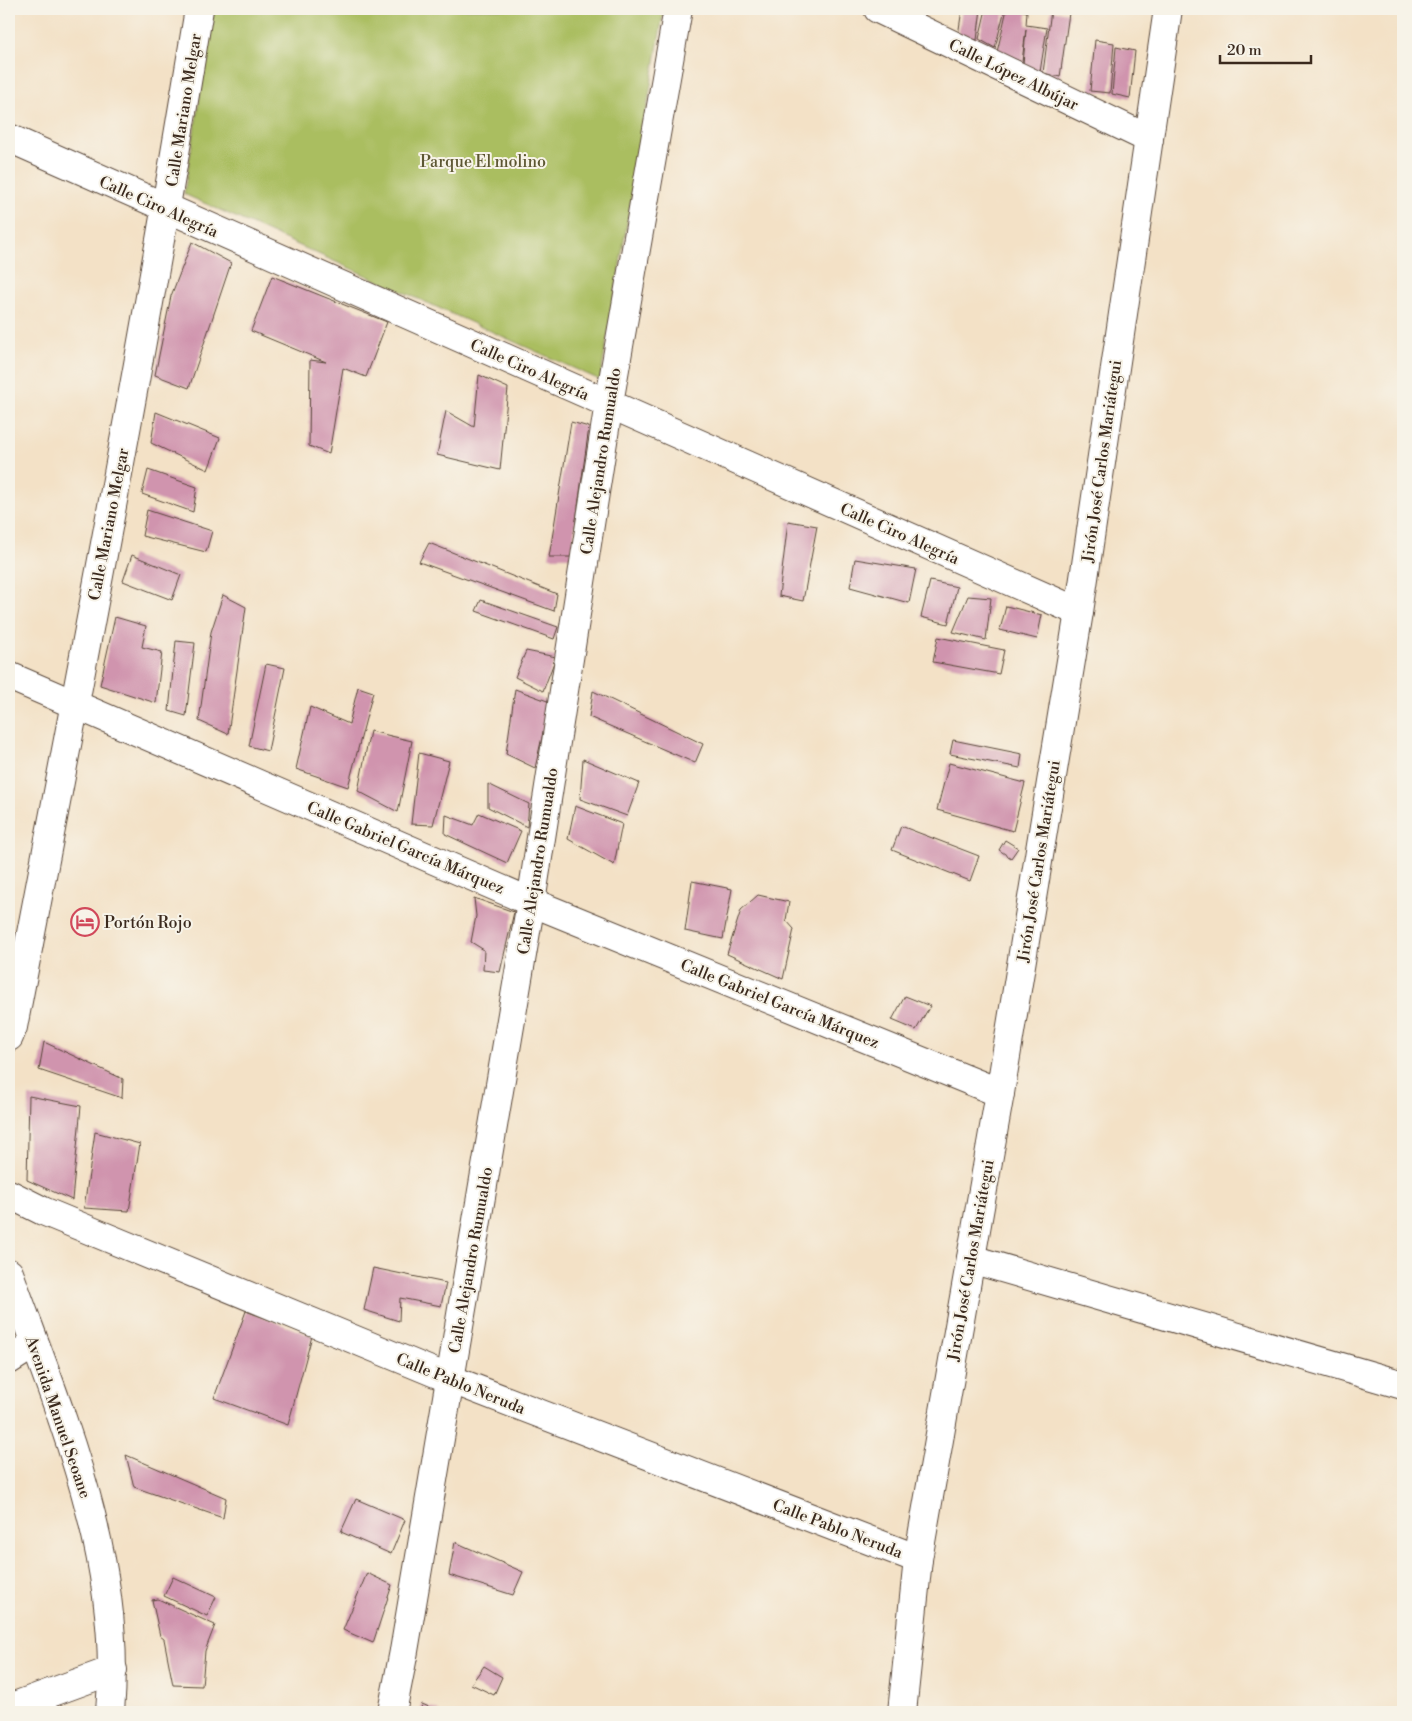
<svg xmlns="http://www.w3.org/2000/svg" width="1412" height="1721" font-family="'Libre Bodoni',serif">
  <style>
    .green { fill: #aabe61; stroke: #727440 }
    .building { fill: #d094ae }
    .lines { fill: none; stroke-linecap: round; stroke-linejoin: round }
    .minor-casing { stroke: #574537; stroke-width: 30 }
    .secondary-casing { stroke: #574537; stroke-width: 30 }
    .minor { stroke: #fff; stroke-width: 28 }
    .secondary { stroke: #fff; stroke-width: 28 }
    .labels { text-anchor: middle; stroke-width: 4; stroke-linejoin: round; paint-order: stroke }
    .street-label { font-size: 16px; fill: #3b2a1e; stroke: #f7f3e8 }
    .park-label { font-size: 16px; fill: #5c5632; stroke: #f7f3e8 }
    .poi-label { font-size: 16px; fill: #3b2a1e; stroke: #f7f3e8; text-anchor: start }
  </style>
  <rect width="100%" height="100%" fill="#f7f3e8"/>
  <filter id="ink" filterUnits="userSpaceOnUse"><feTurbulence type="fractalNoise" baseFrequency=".02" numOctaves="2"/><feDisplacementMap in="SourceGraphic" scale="10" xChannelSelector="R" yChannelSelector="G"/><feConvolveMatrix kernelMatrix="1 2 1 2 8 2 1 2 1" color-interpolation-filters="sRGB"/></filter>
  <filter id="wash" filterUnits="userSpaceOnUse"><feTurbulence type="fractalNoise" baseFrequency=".0096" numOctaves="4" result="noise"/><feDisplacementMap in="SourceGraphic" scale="20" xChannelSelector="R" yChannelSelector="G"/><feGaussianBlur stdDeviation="1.12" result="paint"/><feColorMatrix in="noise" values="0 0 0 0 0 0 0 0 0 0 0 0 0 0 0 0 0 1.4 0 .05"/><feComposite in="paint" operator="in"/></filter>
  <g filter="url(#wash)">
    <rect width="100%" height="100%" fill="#f3e1c6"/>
    <!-- green -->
    <polygon class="green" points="214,9 664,9 600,380 184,194"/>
    <g id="blocks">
      <!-- building -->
      <g class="building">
        <polygon points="962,9 981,9 977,40 958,36"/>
        <polygon points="986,9 1005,9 995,48 979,39"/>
        <polygon points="1007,9 1017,9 1027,12 1026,25 1047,28 1040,72 1023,64 1026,29 1022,62 997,52"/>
        <polygon points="1051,10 1069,13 1060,77 1043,73"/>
        <polygon points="1095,40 1114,43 1110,93 1090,91"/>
        <polygon points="1116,47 1135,51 1130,98 1112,94"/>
        <polygon points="192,242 231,263 189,388 155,375 171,296"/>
        <polygon points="272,276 387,322 366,377 343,368 329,454 309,446 310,360 326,362 251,331"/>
        <polygon points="479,375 508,388 500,470 437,455 446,411 474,427"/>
        <polygon points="156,412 220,438 208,470 151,443"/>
        <polygon points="571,422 589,427 571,557 549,557"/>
        <polygon points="148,470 197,487 193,512 142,494"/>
        <polygon points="147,510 212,531 206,552 142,536"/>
        <polygon points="788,521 817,526 803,601 779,596"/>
        <polygon points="429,543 557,594 554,611 419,562"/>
        <polygon points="132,555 181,575 172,600 123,581"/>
        <polygon points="855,559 916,569 909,603 850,587"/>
        <polygon points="930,581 957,587 948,624 921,617"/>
        <polygon points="223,595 246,607 228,734 199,721 211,632"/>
        <polygon points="968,596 991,598 986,640 953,632"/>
        <polygon points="481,600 558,627 554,639 476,611"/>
        <polygon points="1006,606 1042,615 1037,639 1000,630"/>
        <polygon points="115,617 146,626 142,647 162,652 156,703 100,685"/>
        <polygon points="938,637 1004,650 999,674 933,662"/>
        <polygon points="176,641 195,643 186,716 169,711"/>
        <polygon points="526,651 556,657 543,691 515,677"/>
        <polygon points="266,664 285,668 268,751 249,746"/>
        <polygon points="358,687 373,692 348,787 296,769 310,707 349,724"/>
        <polygon points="515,689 550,702 535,768 506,754"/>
        <polygon points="593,691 703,744 695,763 589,717"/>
        <polygon points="370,731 412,741 398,812 358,791"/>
        <polygon points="953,740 1022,754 1020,768 950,754"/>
        <polygon points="419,753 449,761 433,825 411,824"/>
        <polygon points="583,759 639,783 627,816 580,799"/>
        <polygon points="949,763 1025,783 1013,831 937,810"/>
        <polygon points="488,784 529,804 527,827 488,807"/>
        <polygon points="575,806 622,824 614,865 568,839"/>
        <polygon points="479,813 521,831 507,863 445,834 446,815 473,825"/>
        <polygon points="901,826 979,856 970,881 892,850"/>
        <polygon points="1005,840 1018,848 1011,858 999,850"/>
        <polygon points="692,881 732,889 723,939 685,931"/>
        <polygon points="758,895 789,902 786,920 794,929 783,979 727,954 741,910"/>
        <polygon points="474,898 514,912 500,972 483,970 484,950 471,942 476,916"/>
        <polygon points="905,996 930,1006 916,1030 892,1020"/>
        <polygon points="44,1042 123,1079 122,1098 39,1070"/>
        <polygon points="29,1096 81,1106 72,1200 27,1180"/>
        <polygon points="95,1132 140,1144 129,1211 84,1208"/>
        <polygon points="373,1268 446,1283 441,1306 400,1298 399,1321 364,1310"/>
        <polygon points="246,1311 312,1336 288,1425 214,1398"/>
        <polygon points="126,1455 226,1498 223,1518 134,1487"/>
        <polygon points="356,1499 405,1520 391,1554 341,1532"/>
        <polygon points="455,1542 523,1572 513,1595 449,1575"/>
        <polygon points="367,1573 392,1585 373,1643 343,1630"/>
        <polygon points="173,1577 216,1597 207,1616 164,1596"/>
        <polygon points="158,1599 215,1625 205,1651 202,1686 173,1685 164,1639 160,1636 152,1600"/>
        <polygon points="484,1666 502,1677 494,1695 471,1684"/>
        <polygon points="422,1704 441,1712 420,1712"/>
      </g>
    </g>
  </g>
  <g filter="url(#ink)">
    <use href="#blocks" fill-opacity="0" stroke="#574537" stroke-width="1"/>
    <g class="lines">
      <defs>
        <g id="minor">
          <polyline points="878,9 1149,139"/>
          <polyline points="9,138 1079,612"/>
          <polyline points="9,676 531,902 1000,1093"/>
          <path d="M9,1037l4,-10c65,-339 131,-678 186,-1018"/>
          <polyline points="9,1194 43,1211 450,1379 918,1559"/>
          <polyline points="971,1259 1403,1385"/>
          <polyline points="9,1360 34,1344"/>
          <polyline points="9,1708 113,1670"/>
          <polyline points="392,1712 404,1651 531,902 609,403 678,9"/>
          <polyline points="902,1712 918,1559 1000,1093 1079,612 1168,9"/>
        </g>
        <path id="secondary" d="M9,1273c51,141 115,285 101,439"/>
      </defs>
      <!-- minor casing -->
      <use href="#minor" class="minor-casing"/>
      <!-- secondary casing -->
      <use href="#secondary" class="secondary-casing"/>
      <!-- minor -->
      <use href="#minor" class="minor"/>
      <!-- secondary -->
      <use href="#secondary" class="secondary"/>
    </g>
  </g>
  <!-- icons -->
  <defs>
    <symbol id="hotel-ring" viewBox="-11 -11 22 22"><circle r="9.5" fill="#f7f3e8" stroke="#d1495b" stroke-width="1.5"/><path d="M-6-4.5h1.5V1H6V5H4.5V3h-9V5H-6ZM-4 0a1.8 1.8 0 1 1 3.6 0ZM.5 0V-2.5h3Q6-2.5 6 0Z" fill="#d1495b"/></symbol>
  </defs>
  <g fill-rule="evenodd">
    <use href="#hotel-ring" x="69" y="906" width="32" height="32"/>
  </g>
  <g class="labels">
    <!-- street labels -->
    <g class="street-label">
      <text transform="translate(1014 74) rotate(26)" y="6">Calle López Albújar</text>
      <text transform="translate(183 110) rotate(-81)" y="6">Calle Mariano Melgar</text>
      <text transform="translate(159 206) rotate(24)" y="6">Calle Ciro Alegría</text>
      <text transform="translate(530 369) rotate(24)" y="6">Calle Ciro Alegría</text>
      <text transform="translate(600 461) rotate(-81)" y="6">Calle Alejandro Rumualdo</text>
      <text transform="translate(1101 461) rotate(-82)" y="6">Jirón José Carlos Mariátegui</text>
      <text transform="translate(108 524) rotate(-79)" y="6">Calle Mariano Melgar</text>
      <text transform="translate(900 533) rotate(24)" y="6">Calle Ciro Alegría</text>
      <text transform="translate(406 847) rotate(23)" y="6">Calle Gabriel García Márquez</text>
      <text transform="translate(537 861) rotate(-81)" y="6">Calle Alejandro Rumualdo</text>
      <text transform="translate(1038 861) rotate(-81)" y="6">Jirón José Carlos Mariátegui</text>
      <text transform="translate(780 1003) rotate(22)" y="6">Calle Gabriel García Márquez</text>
      <text transform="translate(470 1260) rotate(-80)" y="6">Calle Alejandro Rumualdo</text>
      <text transform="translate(970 1260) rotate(-80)" y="6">Jirón José Carlos Mariátegui</text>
      <text transform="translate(461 1383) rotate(22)" y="6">Calle Pablo Neruda</text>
      <text transform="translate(59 1417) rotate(71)" y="6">Avenida Manuel Seoane</text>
      <text transform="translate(838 1528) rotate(21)" y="6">Calle Pablo Neruda</text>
    </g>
    <!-- park labels -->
    <g class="park-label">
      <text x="483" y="167">Parque El molino</text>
    </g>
    <!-- poi labels -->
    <g class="poi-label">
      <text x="104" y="928">Portón Rojo</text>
    </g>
  </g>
  <!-- margin -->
  <rect width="1412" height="1721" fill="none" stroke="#f7f3e8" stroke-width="30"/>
  <!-- scale -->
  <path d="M1220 55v8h91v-8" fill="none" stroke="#3b2a1e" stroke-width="2.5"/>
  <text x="1227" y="55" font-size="15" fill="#3b2a1e" stroke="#f7f3e8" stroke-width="4" paint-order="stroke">20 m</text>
</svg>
